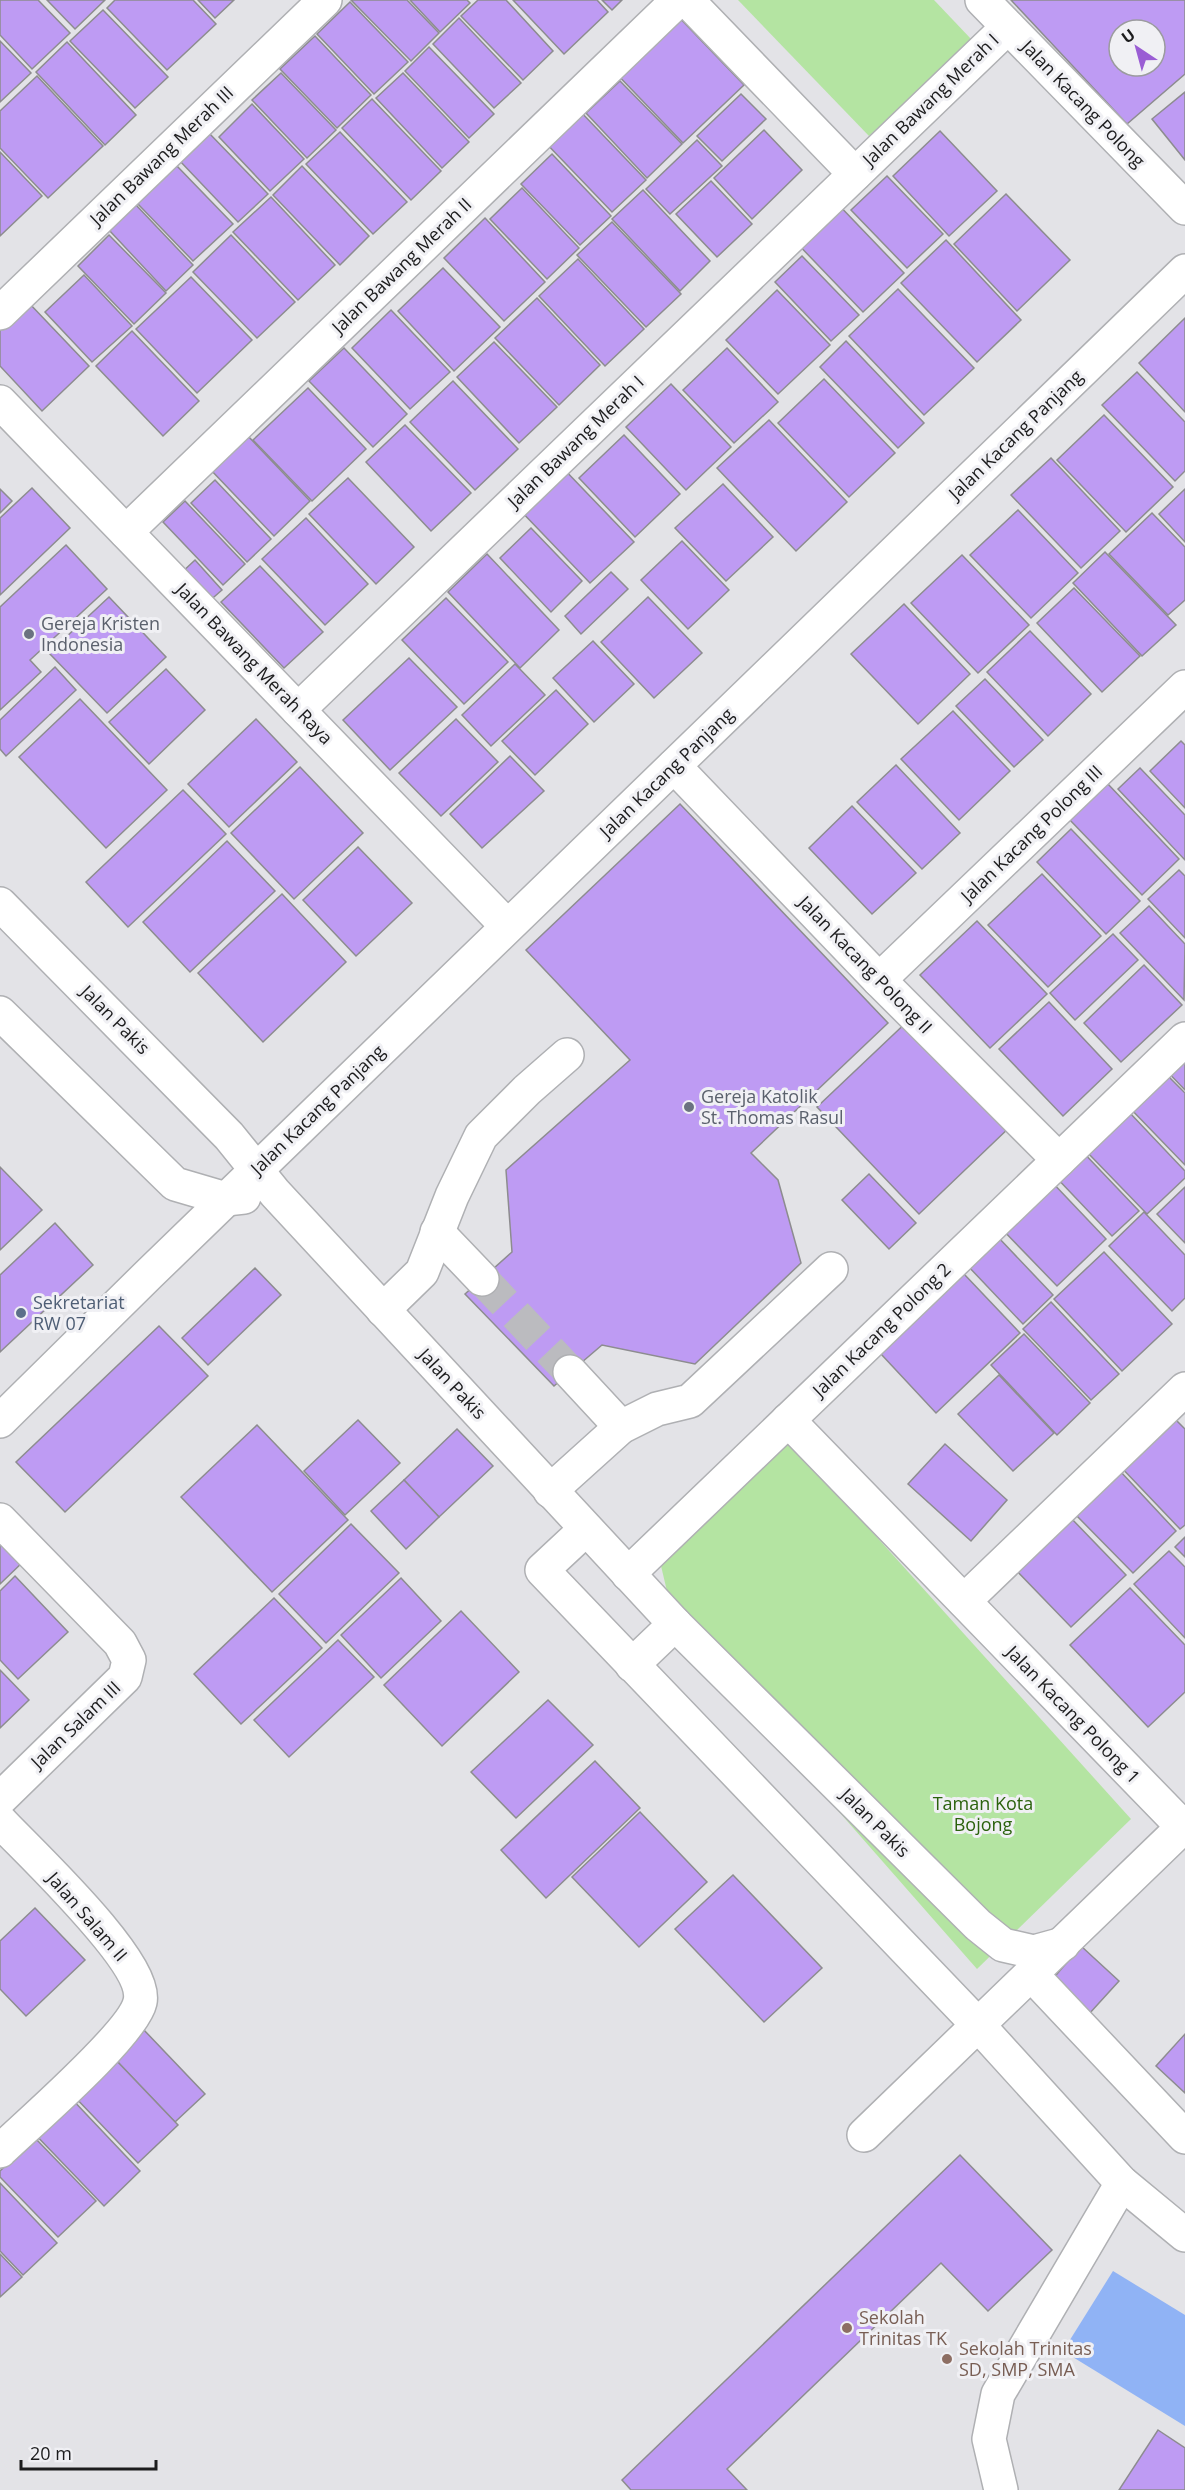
<svg xmlns="http://www.w3.org/2000/svg" width="1185" height="2490" font-family="'Open Sans',sans-serif">
  <style>
    .green { fill: #b4e4a2 }
    .water { fill: #90b3f5 }
    .building { fill: #be9bf3; stroke: #8d8c8f; stroke-width: 1.5; fill-rule: evenodd }
    .lines { fill: none; stroke-linecap: round; stroke-linejoin: round }
    .minor-tunnel { stroke: #bbbbbf; stroke-width: 33; stroke-dasharray: 33 16; stroke-linecap: butt }
    .minor-casing { stroke: #afb0b3; stroke-width: 36 }
    .minor { stroke: #fff; stroke-width: 33 }
    .worship-dot { fill: #6b7280; stroke: #f0f0f4; stroke-width: 2 }
    .service-dot { fill: #5c6f8a; stroke: #f0f0f4; stroke-width: 2 }
    .education-dot { fill: #8d6e63; stroke: #f0f0f4; stroke-width: 2 }
    .labels { text-anchor: middle; stroke-width: 6; stroke-linejoin: round; paint-order: stroke }
    .street-label { font-size: 18px; fill: #1c1c1d; stroke: #f0f0f4 }
    .worship-label { font-size: 18px; fill: #5b616d; stroke: #f0f0f4; text-anchor: start }
    .service-label { font-size: 18px; fill: #4e5e75; stroke: #f0f0f4; text-anchor: start }
    .park-label { font-size: 18px; fill: #2b620d; stroke: #f0f0f4 }
    .education-label { font-size: 18px; fill: #785e54; stroke: #f0f0f4; text-anchor: start }
  </style>
  <rect width="100%" height="100%" fill="#e3e3e7"/>
  <!-- green -->
  <g class="green">
    <polygon points="738,0 934,0 972,40 869,136"/>
    <polygon points="773,1422 1131,1819 977,1969 675,1625 653,1532"/>
  </g>
  <!-- water -->
  <polygon class="water" points="1113,2271 1185,2315 1185,2426 1063,2351"/>
  <!-- building -->
  <g class="building">
    <polygon points="0,0 38,0 70,33 32,69 0,35"/>
    <polygon points="47,0 105,0 75,29"/>
    <polygon points="115,0 193,0 216,24 167,70 107,8"/>
    <polygon points="198,0 234,0 215,18"/>
    <polygon points="351,0 407,0 439,33 411,61"/>
    <polygon points="410,0 467,0 470,3 440,32"/>
    <polygon points="478,0 506,0 553,51 523,80 461,16"/>
    <polygon points="513,0 597,0 608,12 564,54"/>
    <polygon points="602,0 622,0 612,10"/>
    <path d="M1011,0h174v74l-58,50zM1119,30h36v36h-36z"/>
    <polygon points="350,2 408,62 374,94 317,34"/>
    <polygon points="103,10 168,77 135,108 70,41"/>
    <polygon points="673,11 744,85 683,143 612,69"/>
    <polygon points="459,18 521,83 494,108 433,44"/>
    <polygon points="315,36 371,95 337,128 280,69"/>
    <polygon points="0,41 31,73 0,102"/>
    <polygon points="67,42 136,115 105,145 36,72"/>
    <polygon points="429,47 494,114 469,138 405,71"/>
    <polygon points="281,73 336,130 307,158 252,100"/>
    <polygon points="403,73 469,142 442,168 376,98"/>
    <polygon points="37,76 103,146 48,198 0,148 0,111"/>
    <polygon points="620,81 682,144 647,178 586,113"/>
    <polygon points="1185,92 1185,160 1152,119"/>
    <polygon points="741,94 766,119 722,161 697,136"/>
    <polygon points="372,99 441,171 411,200 342,128"/>
    <polygon points="252,104 304,159 270,191 219,137"/>
    <polygon points="578,109 646,180 612,212 544,141"/>
    <polygon points="764,130 802,170 752,219 714,178"/>
    <polygon points="940,131 997,191 949,236 893,176"/>
    <polygon points="208,132 268,194 238,222 179,160"/>
    <polygon points="340,132 407,202 373,234 306,164"/>
    <polygon points="697,140 722,166 670,214 646,189"/>
    <polygon points="0,152 42,196 0,236"/>
    <polygon points="552,154 611,216 580,245 521,184"/>
    <polygon points="176,165 233,224 193,261 137,203"/>
    <polygon points="302,166 369,236 340,265 273,195"/>
    <polygon points="887,176 943,234 907,268 851,210"/>
    <polygon points="711,181 752,224 717,257 676,214"/>
    <polygon points="522,188 579,248 547,279 490,219"/>
    <polygon points="643,190 710,261 680,291 612,219"/>
    <polygon points="1006,194 1070,260 1017,311 954,244"/>
    <polygon points="271,197 335,265 298,300 233,232"/>
    <polygon points="833,199 904,273 863,312 792,238"/>
    <polygon points="136,205 193,265 166,291 109,230"/>
    <polygon points="485,218 545,282 504,321 444,258"/>
    <polygon points="612,222 681,294 646,327 577,255"/>
    <polygon points="109,235 166,293 134,324 78,266"/>
    <polygon points="231,235 295,302 257,338 193,272"/>
    <polygon points="946,240 1021,320 977,362 901,283"/>
    <polygon points="802,256 859,315 831,341 775,282"/>
    <polygon points="578,259 644,329 605,366 539,296"/>
    <polygon points="443,268 500,327 454,371 398,311"/>
    <polygon points="84,275 132,326 92,362 45,312"/>
    <polygon points="191,277 252,340 197,393 136,329"/>
    <polygon points="898,289 974,368 924,415 849,336"/>
    <polygon points="777,290 830,345 778,394 726,340"/>
    <polygon points="537,298 600,365 559,405 495,338"/>
    <polygon points="28,302 89,366 42,411 0,366 0,329"/>
    <polygon points="391,310 450,372 410,409 352,348"/>
    <polygon points="1185,318 1185,412 1139,363"/>
    <polygon points="132,331 199,401 163,436 96,366"/>
    <polygon points="846,341 924,423 898,448 820,367"/>
    <polygon points="494,342 557,407 519,443 457,377"/>
    <polygon points="344,348 407,414 373,447 309,381"/>
    <polygon points="727,348 778,402 734,443 683,390"/>
    <polygon points="1137,372 1185,422 1185,471 1175,481 1102,405"/>
    <polygon points="824,379 895,453 849,497 778,423"/>
    <polygon points="453,381 518,449 475,490 410,422"/>
    <polygon points="671,384 731,447 686,490 626,427"/>
    <polygon points="308,388 366,449 312,501 253,440"/>
    <polygon points="1104,415 1173,487 1126,532 1057,460"/>
    <polygon points="769,420 847,502 796,551 717,468"/>
    <polygon points="405,425 471,493 431,531 366,462"/>
    <polygon points="247,435 310,501 274,536 210,469"/>
    <polygon points="624,435 680,494 635,537 579,478"/>
    <polygon points="1051,458 1120,531 1081,568 1011,495"/>
    <polygon points="560,465 634,542 590,583 517,507"/>
    <polygon points="348,478 414,547 376,584 309,514"/>
    <polygon points="215,480 271,539 247,562 191,503"/>
    <polygon points="723,484 773,537 726,581 675,528"/>
    <polygon points="32,488 70,528 0,595 0,518"/>
    <polygon points="0,489 12,501 0,513"/>
    <polygon points="1185,489 1185,542 1159,514"/>
    <polygon points="185,501 245,564 223,585 163,522"/>
    <polygon points="1018,510 1078,573 1031,618 970,555"/>
    <polygon points="1152,513 1185,547 1185,600 1168,615 1109,554"/>
    <polygon points="306,518 368,584 325,625 262,559"/>
    <polygon points="531,528 582,581 551,612 500,558"/>
    <polygon points="682,541 729,590 688,629 641,580"/>
    <polygon points="66,545 107,589 30,660 41,672 0,710 0,607"/>
    <polygon points="1105,552 1176,625 1142,656 1073,583"/>
    <polygon points="487,554 559,630 520,668 448,592"/>
    <polygon points="962,555 1029,625 978,673 911,603"/>
    <polygon points="195,560 222,590 207,603 179,575"/>
    <polygon points="260,566 323,632 284,668 221,602"/>
    <polygon points="611,572 628,589 581,634 565,616"/>
    <polygon points="1074,588 1140,656 1102,692 1037,623"/>
    <polygon points="109,597 166,657 107,713 49,653"/>
    <polygon points="648,597 702,653 654,698 601,642"/>
    <polygon points="446,598 508,662 464,704 402,640"/>
    <polygon points="904,604 970,674 918,724 851,654"/>
    <polygon points="1030,631 1091,694 1048,736 987,672"/>
    <polygon points="593,641 634,684 594,722 553,678"/>
    <polygon points="409,658 457,707 390,770 343,720"/>
    <polygon points="515,664 545,695 491,746 462,715"/>
    <polygon points="55,667 76,690 6,756 0,749 0,720"/>
    <polygon points="166,669 205,710 149,764 109,722"/>
    <polygon points="985,679 1043,740 1014,767 956,706"/>
    <polygon points="556,690 588,724 535,775 502,741"/>
    <polygon points="80,699 167,790 106,848 19,757"/>
    <polygon points="953,711 1010,771 959,820 901,759"/>
    <polygon points="256,719 297,762 229,827 188,784"/>
    <polygon points="456,719 498,762 441,816 399,773"/>
    <polygon points="1181,741 1185,745 1185,808 1150,771"/>
    <polygon points="510,756 544,791 482,848 450,814"/>
    <polygon points="896,765 960,833 922,869 857,802"/>
    <polygon points="300,767 363,833 294,899 231,833"/>
    <polygon points="1140,768 1185,815 1185,860 1118,789"/>
    <polygon points="1107,783 1179,859 1142,895 1069,819"/>
    <polygon points="183,790 226,834 128,927 86,882"/>
    <polygon points="680,804 888,1023 751,1153 778,1180 801,1263 695,1364 602,1345 554,1386 465,1294 512,1252 506,1170 630,1060 526,950"/>
    <polygon points="852,806 916,873 872,914 809,848"/>
    <polygon points="1071,829 1140,901 1106,934 1037,862"/>
    <polygon points="227,841 275,891 190,972 143,922"/>
    <polygon points="358,847 412,903 356,956 303,900"/>
    <polygon points="1179,870 1185,876 1185,938 1148,899"/>
    <polygon points="1042,874 1101,936 1048,987 988,925"/>
    <polygon points="282,894 346,962 263,1042 198,973"/>
    <polygon points="1149,906 1185,944 1184,1000 1120,933"/>
    <polygon points="977,921 1047,994 990,1048 920,975"/>
    <polygon points="1113,934 1138,960 1075,1020 1050,993"/>
    <polygon points="1144,965 1182,1005 1121,1062 1084,1023"/>
    <polygon points="1049,1002 1112,1069 1063,1116 999,1049"/>
    <polygon points="912,1017 1014,1123 919,1214 817,1107"/>
    <polygon points="1185,1044 1185,1090 1162,1066"/>
    <polygon points="1164,1072 1185,1093 1185,1165 1128,1106"/>
    <polygon points="1129,1112 1185,1171 1185,1178 1147,1214 1087,1152"/>
    <polygon points="1079,1148 1139,1211 1112,1236 1053,1174"/>
    <polygon points="0,1167 42,1210 0,1250"/>
    <polygon points="869,1174 916,1223 889,1249 842,1200"/>
    <polygon points="1049,1179 1106,1239 1057,1286 999,1226"/>
    <polygon points="1185,1187 1185,1243 1157,1214"/>
    <polygon points="1144,1212 1185,1255 1185,1298 1172,1311 1109,1246"/>
    <polygon points="55,1223 93,1265 0,1352 0,1275"/>
    <polygon points="997,1236 1053,1295 1023,1324 967,1265"/>
    <polygon points="1104,1252 1172,1324 1122,1371 1054,1299"/>
    <polygon points="255,1268 281,1295 208,1365 182,1338"/>
    <polygon points="964,1274 1020,1333 936,1413 881,1354"/>
    <polygon points="1051,1302 1119,1374 1091,1400 1023,1329"/>
    <polygon points="159,1326 208,1376 65,1512 16,1462"/>
    <polygon points="1024,1334 1090,1403 1057,1435 991,1365"/>
    <polygon points="999,1375 1054,1433 1013,1471 958,1414"/>
    <polygon points="1171,1415 1185,1429 1185,1525 1180,1529 1119,1465"/>
    <polygon points="358,1420 400,1463 345,1515 304,1471"/>
    <polygon points="257,1425 348,1520 272,1592 181,1497"/>
    <polygon points="457,1429 493,1466 439,1517 404,1480"/>
    <polygon points="945,1444 1007,1500 971,1541 908,1484"/>
    <polygon points="1120,1471 1176,1531 1133,1573 1075,1514"/>
    <polygon points="404,1480 439,1517 406,1549 371,1511"/>
    <polygon points="1069,1516 1126,1575 1071,1627 1014,1568"/>
    <polygon points="351,1524 399,1573 326,1643 279,1594"/>
    <polygon points="0,1532 26,1559 0,1584"/>
    <polygon points="1185,1537 1185,1557 1175,1547"/>
    <polygon points="1169,1551 1185,1567 1185,1638 1134,1584"/>
    <polygon points="15,1576 68,1632 18,1679 0,1660 0,1591"/>
    <polygon points="401,1578 441,1621 381,1678 341,1635"/>
    <polygon points="1130,1588 1185,1645 1185,1692 1148,1727 1070,1645"/>
    <polygon points="274,1598 322,1648 241,1724 194,1674"/>
    <polygon points="461,1611 519,1672 442,1746 384,1685"/>
    <polygon points="338,1640 374,1677 289,1757 254,1720"/>
    <polygon points="0,1670 29,1700 0,1728"/>
    <polygon points="548,1700 593,1745 516,1818 471,1772"/>
    <polygon points="595,1761 640,1808 546,1898 501,1850"/>
    <polygon points="640,1812 707,1882 639,1947 572,1877"/>
    <polygon points="733,1875 822,1968 764,2022 675,1929"/>
    <polygon points="35,1908 85,1960 26,2016 0,1989 0,1941"/>
    <polygon points="1081,1946 1119,1981 1089,2014 1051,1981"/>
    <polygon points="143,2029 205,2094 175,2122 113,2057"/>
    <polygon points="1185,2034 1185,2093 1156,2066"/>
    <polygon points="113,2057 178,2125 138,2163 73,2095"/>
    <polygon points="69,2096 140,2171 104,2206 32,2131"/>
    <polygon points="35,2138 96,2201 58,2237 0,2177 0,2171"/>
    <polygon points="960,2155 1052,2250 988,2311 941,2263 727,2469 747,2490 631,2490 622,2480"/>
    <polygon points="0,2183 57,2243 23,2275 0,2251"/>
    <polygon points="0,2254 22,2277 0,2297"/>
    <polygon points="1158,2430 1185,2448 1185,2490 1119,2490"/>
  </g>
  <g class="lines">
    <!-- minor-tunnel -->
    <polyline class="minor-tunnel" points="482,1279 570,1372"/>
    <defs>
      <g id="minor">
        <polyline points="687,0 855,174"/>
        <polyline points="982,0 1185,208"/>
        <polyline points="0,313 325,0"/>
        <polyline points="0,402 507,926"/>
        <polyline points="126,532 678,0"/>
        <polyline points="298,710 1008,27"/>
        <polyline points="674,766 879,980 1059,1160"/>
        <polyline points="0,904 229,1136 275,1193 675,1624 978,1925 1003,1945 1034,1952 1063,1944"/>
        <polyline points="879,980 1185,687"/>
        <polyline points="0,1013 175,1184 226,1199 244,1197"/>
        <polyline points="437,1232 482,1279"/>
        <polyline points="383,1310 422,1272 452,1196 481,1136 527,1090 567,1055"/>
        <polyline points="570,1372 621,1427"/>
        <polyline points="788,1420 1183,1827"/>
        <polyline points="0,1421 149,1274 1185,271"/>
        <polyline points="550,1491 621,1427 657,1409 690,1401 831,1269"/>
        <polyline points="0,1520 120,1643 129,1660 125,1677 0,1799"/>
        <polyline points="586,1529 542,1570 978,2025 1122,2183 1185,2235"/>
        <polyline points="628,1574 1185,1039"/>
        <polyline points="964,1601 1185,1389"/>
        <polyline points="632,1665 675,1624"/>
        <path d="M0,1821c28,30 149,142 140,181 -7,32 -112,122 -140,149"/>
        <polyline points="1031,1974 1185,2137"/>
        <polyline points="864,2135 1185,1825"/>
        <polyline points="1001,2490 989,2439 998,2394 1122,2183"/>
      </g>
    </defs>
    <!-- minor casing -->
    <use href="#minor" class="minor-casing"/>
    <!-- minor -->
    <use href="#minor" class="minor"/>
  </g>
  <!-- markers -->
  <g class="worship-dot">
    <circle cx="29" cy="634" r="6"/>
    <circle cx="689" cy="1107" r="6"/>
  </g>
  <circle class="service-dot" cx="21" cy="1313" r="6"/>
  <g class="education-dot">
    <circle cx="847" cy="2328" r="6"/>
    <circle cx="947" cy="2359" r="6"/>
  </g>
  <g class="labels">
    <!-- street labels -->
    <g class="street-label">
      <text transform="translate(931 100) rotate(-44)" y="6">Jalan Bawang Merah I</text>
      <text transform="translate(1083 104) rotate(46)" y="6">Jalan Kacang Polong</text>
      <text transform="translate(162 156) rotate(-44)" y="6">Jalan Bawang Merah III</text>
      <text transform="translate(402 266) rotate(-44)" y="6">Jalan Bawang Merah II</text>
      <text transform="translate(1016 435) rotate(-44)" y="6">Jalan Kacang Panjang</text>
      <text transform="translate(576 442) rotate(-44)" y="6">Jalan Bawang Merah I</text>
      <text transform="translate(254 664) rotate(46)" y="6">Jalan Bawang Merah Raya</text>
      <text transform="translate(667 773) rotate(-44)" y="6">Jalan Kacang Panjang</text>
      <text transform="translate(1032 834) rotate(-44)" y="6">Jalan Kacang Polong III</text>
      <text transform="translate(865 965) rotate(46)" y="6">Jalan Kacang Polong II</text>
      <text transform="translate(115 1020) rotate(45)" y="6">Jalan Pakis</text>
      <text transform="translate(318 1110) rotate(-44)" y="6">Jalan Kacang Panjang</text>
      <text transform="translate(882 1330) rotate(-44)" y="6">Jalan Kacang Polong 2</text>
      <text transform="translate(452 1384) rotate(47)" y="6">Jalan Pakis</text>
      <text transform="translate(1073 1715) rotate(46)" y="6">Jalan Kacang Polong 1</text>
      <text transform="translate(76 1725) rotate(-44)" y="6">Jalan Salam III</text>
      <text transform="translate(875 1823) rotate(45)" y="6">Jalan Pakis</text>
      <text transform="translate(87 1917) rotate(49)" y="6">Jalan Salam II</text>
    </g>
    <!-- worship labels -->
    <g class="worship-label">
      <text x="41" y="630">Gereja Kristen<tspan x="41" dy="21">Indonesia</tspan></text>
      <text x="701" y="1103">Gereja Katolik<tspan x="701" dy="21">St. Thomas Rasul</tspan></text>
    </g>
    <!-- service labels -->
    <g class="service-label">
      <text x="33" y="1309">Sekretariat<tspan x="33" dy="21">RW 07</tspan></text>
    </g>
    <!-- park labels -->
    <g class="park-label">
      <text x="983" y="1810">Taman Kota<tspan x="983" dy="21">Bojong</tspan></text>
    </g>
    <!-- education labels -->
    <g class="education-label">
      <text x="859" y="2324">Sekolah<tspan x="859" dy="21">Trinitas TK</tspan></text>
      <text x="959" y="2355">Sekolah Trinitas<tspan x="959" dy="21">SD, SMP, SMA</tspan></text>
    </g>
  </g>
  <!-- north arrow -->
  <g transform="translate(1137 48) rotate(324)"><circle r="28" fill="#f0f0f4" stroke="#9b9b9e" stroke-width="1.5"/>
  <path d="M0-4.5L10 22L0 15L-10 22Z" fill="#9a5dd4"/>
  <text y="-9" font-size="16" font-weight="bold" text-anchor="middle" fill="#1c1c1d">U</text>
  </g>
  <!-- scale -->
  <path d="M21 2460v9h135v-9" fill="none" stroke="#1c1c1d" stroke-width="3"/>
  <text x="30" y="2460" font-size="18" fill="#1c1c1d" stroke="#f0f0f4" stroke-width="4.5" paint-order="stroke">20 m</text>
</svg>
